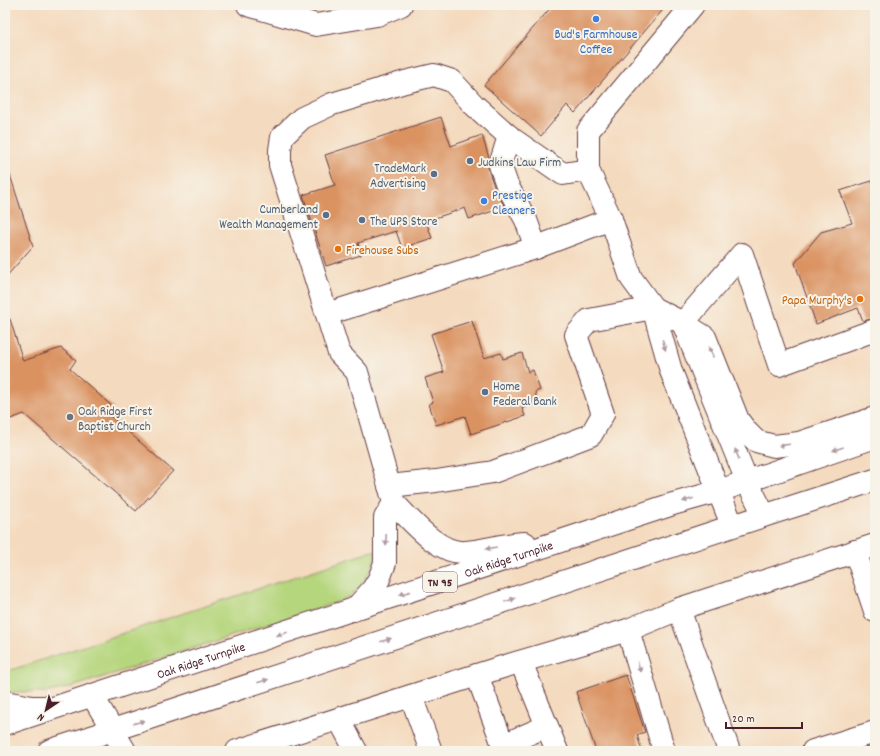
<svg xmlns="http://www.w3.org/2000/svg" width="880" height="756" font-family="Dekko,sans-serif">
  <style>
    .green { fill: #b5d67d; stroke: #807a54 }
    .building { fill: #da9260 }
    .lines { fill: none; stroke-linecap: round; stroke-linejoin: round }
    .minor-casing { stroke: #643b41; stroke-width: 24 }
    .highway-casing { stroke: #643b41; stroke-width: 24 }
    .minor { stroke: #fff; stroke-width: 22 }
    .highway { stroke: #fff; stroke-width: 22 }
    .oneway { fill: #ae9aa0 }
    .shop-dot { fill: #3f7fe0; stroke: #f7f3e8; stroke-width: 1.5 }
    .service-dot { fill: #5c6f8a; stroke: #f7f3e8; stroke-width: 1.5 }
    .food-dot { fill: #e8710a; stroke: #f7f3e8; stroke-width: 1.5 }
    .worship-dot { fill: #6b7280; stroke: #f7f3e8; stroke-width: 1.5 }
    .labels { text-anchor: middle; stroke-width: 4; stroke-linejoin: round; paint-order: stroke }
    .shield { fill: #f7f3e8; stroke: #7e5f64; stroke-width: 1 }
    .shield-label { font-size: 12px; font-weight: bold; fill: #4a1f2b }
    .shop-label { font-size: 13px; fill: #366cbe; stroke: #f7f3e8 }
    .service-label { font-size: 13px; fill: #4e5e75; stroke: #f7f3e8; text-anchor: start }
    .food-label { font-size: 13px; fill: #c56008; stroke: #f7f3e8; text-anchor: start }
    .worship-label { font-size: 13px; fill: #5b616d; stroke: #f7f3e8; text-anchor: start }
    .street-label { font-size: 13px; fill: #4a1f2b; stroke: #f7f3e8 }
  </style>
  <rect width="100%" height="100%" fill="#f7f3e8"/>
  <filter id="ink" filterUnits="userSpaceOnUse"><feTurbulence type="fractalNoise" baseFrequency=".025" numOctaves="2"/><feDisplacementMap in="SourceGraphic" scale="8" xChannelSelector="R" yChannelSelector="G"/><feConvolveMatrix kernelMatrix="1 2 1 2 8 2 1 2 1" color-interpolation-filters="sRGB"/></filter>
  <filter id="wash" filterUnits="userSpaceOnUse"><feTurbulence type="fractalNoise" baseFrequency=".012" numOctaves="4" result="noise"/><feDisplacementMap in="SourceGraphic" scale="16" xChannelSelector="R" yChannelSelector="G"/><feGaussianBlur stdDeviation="0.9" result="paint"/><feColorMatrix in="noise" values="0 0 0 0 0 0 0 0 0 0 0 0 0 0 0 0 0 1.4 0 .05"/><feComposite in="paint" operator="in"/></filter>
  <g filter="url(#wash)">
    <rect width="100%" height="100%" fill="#f4dabe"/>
    <!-- green -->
    <path class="green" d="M376,550c-3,22 -15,40 -35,51l-266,85 -26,6h-39l-5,-1v-19z"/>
    <g id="blocks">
      <!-- building -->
      <g class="building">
        <polygon points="553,5 667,5 575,113 567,105 541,136 484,85"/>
        <polygon points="441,117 451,146 482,135 489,158 488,169 495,189 505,207 469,219 465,208 426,221 432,238 402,248 396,231 358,243 361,255 326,266 303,195 335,185 325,155"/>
        <polygon points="9,172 33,246 5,278 5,173"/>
        <polygon points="875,180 875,318 863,321 858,308 816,324 795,263 821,232 852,223 840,191"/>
        <polygon points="10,319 23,361 61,348 76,360 70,369 114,408 108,414 173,471 136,511 24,414 5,421 5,320"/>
        <polygon points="472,321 484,358 501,353 503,359 522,353 528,372 533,370 540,390 535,392 538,403 522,408 525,416 471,434 465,416 436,425 429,404 433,402 425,378 444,372 431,334"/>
        <polygon points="626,675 645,732 637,735 642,751 596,751 576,692"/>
      </g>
    </g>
  </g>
  <g filter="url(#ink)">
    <use href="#blocks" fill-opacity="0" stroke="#643b41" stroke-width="1"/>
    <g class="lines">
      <defs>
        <g id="minor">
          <polyline points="248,5 316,25 377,15 401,5"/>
          <polyline points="693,5 588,131 588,170 611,219 631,278 653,308 671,371 732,525"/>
          <polyline points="509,136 500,165 507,185 526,220 536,248"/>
          <polyline points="327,314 532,249 611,219"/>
          <polyline points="683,323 742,254 779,365 875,330"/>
          <polyline points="389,486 436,481 493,472 591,435 603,414 576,335 589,320 653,308 683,323 747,481 764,515"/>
          <polyline points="394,503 357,372 339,353 280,165 280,150 282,137 302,118 332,104 405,82 434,75 452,81 474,105 511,138 563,174 588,170"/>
          <polyline points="855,551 875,611"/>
          <polyline points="679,609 729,751"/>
          <polyline points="628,630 664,751"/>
          <polyline points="521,662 557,751"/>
          <polyline points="477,675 503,745 547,726"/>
          <polyline points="92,695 125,751"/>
          <polyline points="411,696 431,751"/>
          <polyline points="339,719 356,751"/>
          <polyline points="237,751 499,668 628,630 679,609 875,545"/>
          <polyline points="813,751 875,732"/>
        </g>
        <g id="highway">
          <polyline points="683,323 705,337 738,420 747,432 756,441 774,446 799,443 875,418"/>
          <path d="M354,610l19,-21 6,-10 6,-16v-45l9,-15c18,18 45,52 72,49 20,-2 39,-8 59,-9"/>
          <polyline points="5,702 32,707 46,707"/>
          <path id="s1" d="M5,724l668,-220 46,-13 156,-54"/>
          <path d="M49,751c276,-89 550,-183 826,-271"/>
        </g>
      </defs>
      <!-- minor casing -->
      <use href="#minor" class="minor-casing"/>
      <!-- highway casing -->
      <use href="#highway" class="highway-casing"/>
      <!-- minor -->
      <use href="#minor" class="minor"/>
      <!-- highway -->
      <use href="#highway" class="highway"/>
    </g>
    <!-- one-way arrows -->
    <defs><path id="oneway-solid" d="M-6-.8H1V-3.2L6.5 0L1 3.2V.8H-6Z"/></defs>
    <g class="oneway">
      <use href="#oneway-solid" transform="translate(664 345) rotate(74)"/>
      <use href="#oneway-solid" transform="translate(711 352) rotate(-113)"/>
      <use href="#oneway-solid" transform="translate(784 445) rotate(173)"/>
      <use href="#oneway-solid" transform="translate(838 449) rotate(161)"/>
      <use href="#oneway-solid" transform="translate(737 454) rotate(-111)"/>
      <use href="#oneway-solid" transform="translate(688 500) rotate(164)"/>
      <use href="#oneway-solid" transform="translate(386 540) rotate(92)"/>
      <use href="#oneway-solid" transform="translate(491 548) rotate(170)"/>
      <use href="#oneway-solid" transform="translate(405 593) rotate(162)"/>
      <use href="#oneway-solid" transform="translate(510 600) rotate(-19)"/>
      <use href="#oneway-solid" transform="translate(282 634) rotate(162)"/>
      <use href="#oneway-solid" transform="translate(386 640) rotate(-18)"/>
      <use href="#oneway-solid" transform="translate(639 667) rotate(73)"/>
      <use href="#oneway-solid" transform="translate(263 681) rotate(-18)"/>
      <use href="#oneway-solid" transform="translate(139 722) rotate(-18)"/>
    </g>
  </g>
  <!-- markers -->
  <g class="shop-dot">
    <circle cx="596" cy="19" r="4"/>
    <circle cx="484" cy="201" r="4"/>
  </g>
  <g class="service-dot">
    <circle cx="470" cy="161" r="4"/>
    <circle cx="434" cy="174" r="4"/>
    <circle cx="326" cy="215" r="4"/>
    <circle cx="362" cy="220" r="4"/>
    <circle cx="485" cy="392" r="4"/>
  </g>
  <g class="food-dot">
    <circle cx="338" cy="249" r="4"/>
    <circle cx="860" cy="299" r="4"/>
  </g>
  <circle class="worship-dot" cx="70" cy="417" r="4"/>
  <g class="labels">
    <!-- shield labels -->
    <rect class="shield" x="423" y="572" width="34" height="20" rx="3"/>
    <g class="shield-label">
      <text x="440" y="586">TN 95</text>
    </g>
    <!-- shop labels -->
    <g class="shop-label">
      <text x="596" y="38">Bud's Farmhouse<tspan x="596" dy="15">Coffee</tspan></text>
      <text x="492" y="199" text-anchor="start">Prestige<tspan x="492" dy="15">Cleaners</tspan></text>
    </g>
    <!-- service labels -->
    <g class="service-label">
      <text x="478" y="166">Judkins Law Firm</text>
      <text x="426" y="172" text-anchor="end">TradeMark<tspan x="426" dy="15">Advertising</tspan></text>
      <text x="318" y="213" text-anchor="end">Cumberland<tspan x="318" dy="15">Wealth Management</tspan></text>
      <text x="370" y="225">The UPS Store</text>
      <text x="493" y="390">Home<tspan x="493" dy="15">Federal Bank</tspan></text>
    </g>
    <!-- food labels -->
    <g class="food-label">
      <text x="346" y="254">Firehouse Subs</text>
      <text x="852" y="304" text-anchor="end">Papa Murphy's</text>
    </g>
    <!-- worship labels -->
    <g class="worship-label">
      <text x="78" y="415">Oak Ridge First<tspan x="78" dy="15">Baptist Church</tspan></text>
    </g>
    <!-- street labels -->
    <g class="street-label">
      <text dy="5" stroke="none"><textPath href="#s1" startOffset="530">Oak Ridge Turnpike</textPath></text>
      <text dy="5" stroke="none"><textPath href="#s1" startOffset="206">Oak Ridge Turnpike</textPath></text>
    </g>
  </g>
  <!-- margin -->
  <rect width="880" height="756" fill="none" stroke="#f7f3e8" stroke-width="20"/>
  <!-- north arrow -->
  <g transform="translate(46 710) rotate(215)" stroke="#f7f3e8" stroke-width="3" paint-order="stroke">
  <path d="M0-3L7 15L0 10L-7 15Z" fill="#4a1f2b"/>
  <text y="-6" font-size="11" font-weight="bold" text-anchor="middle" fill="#4a1f2b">N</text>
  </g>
  <!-- scale -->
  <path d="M726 722v6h76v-6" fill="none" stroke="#4a1f2b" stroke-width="2"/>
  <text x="732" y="722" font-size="12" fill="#4a1f2b" stroke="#f7f3e8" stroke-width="3" paint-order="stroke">20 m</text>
</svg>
